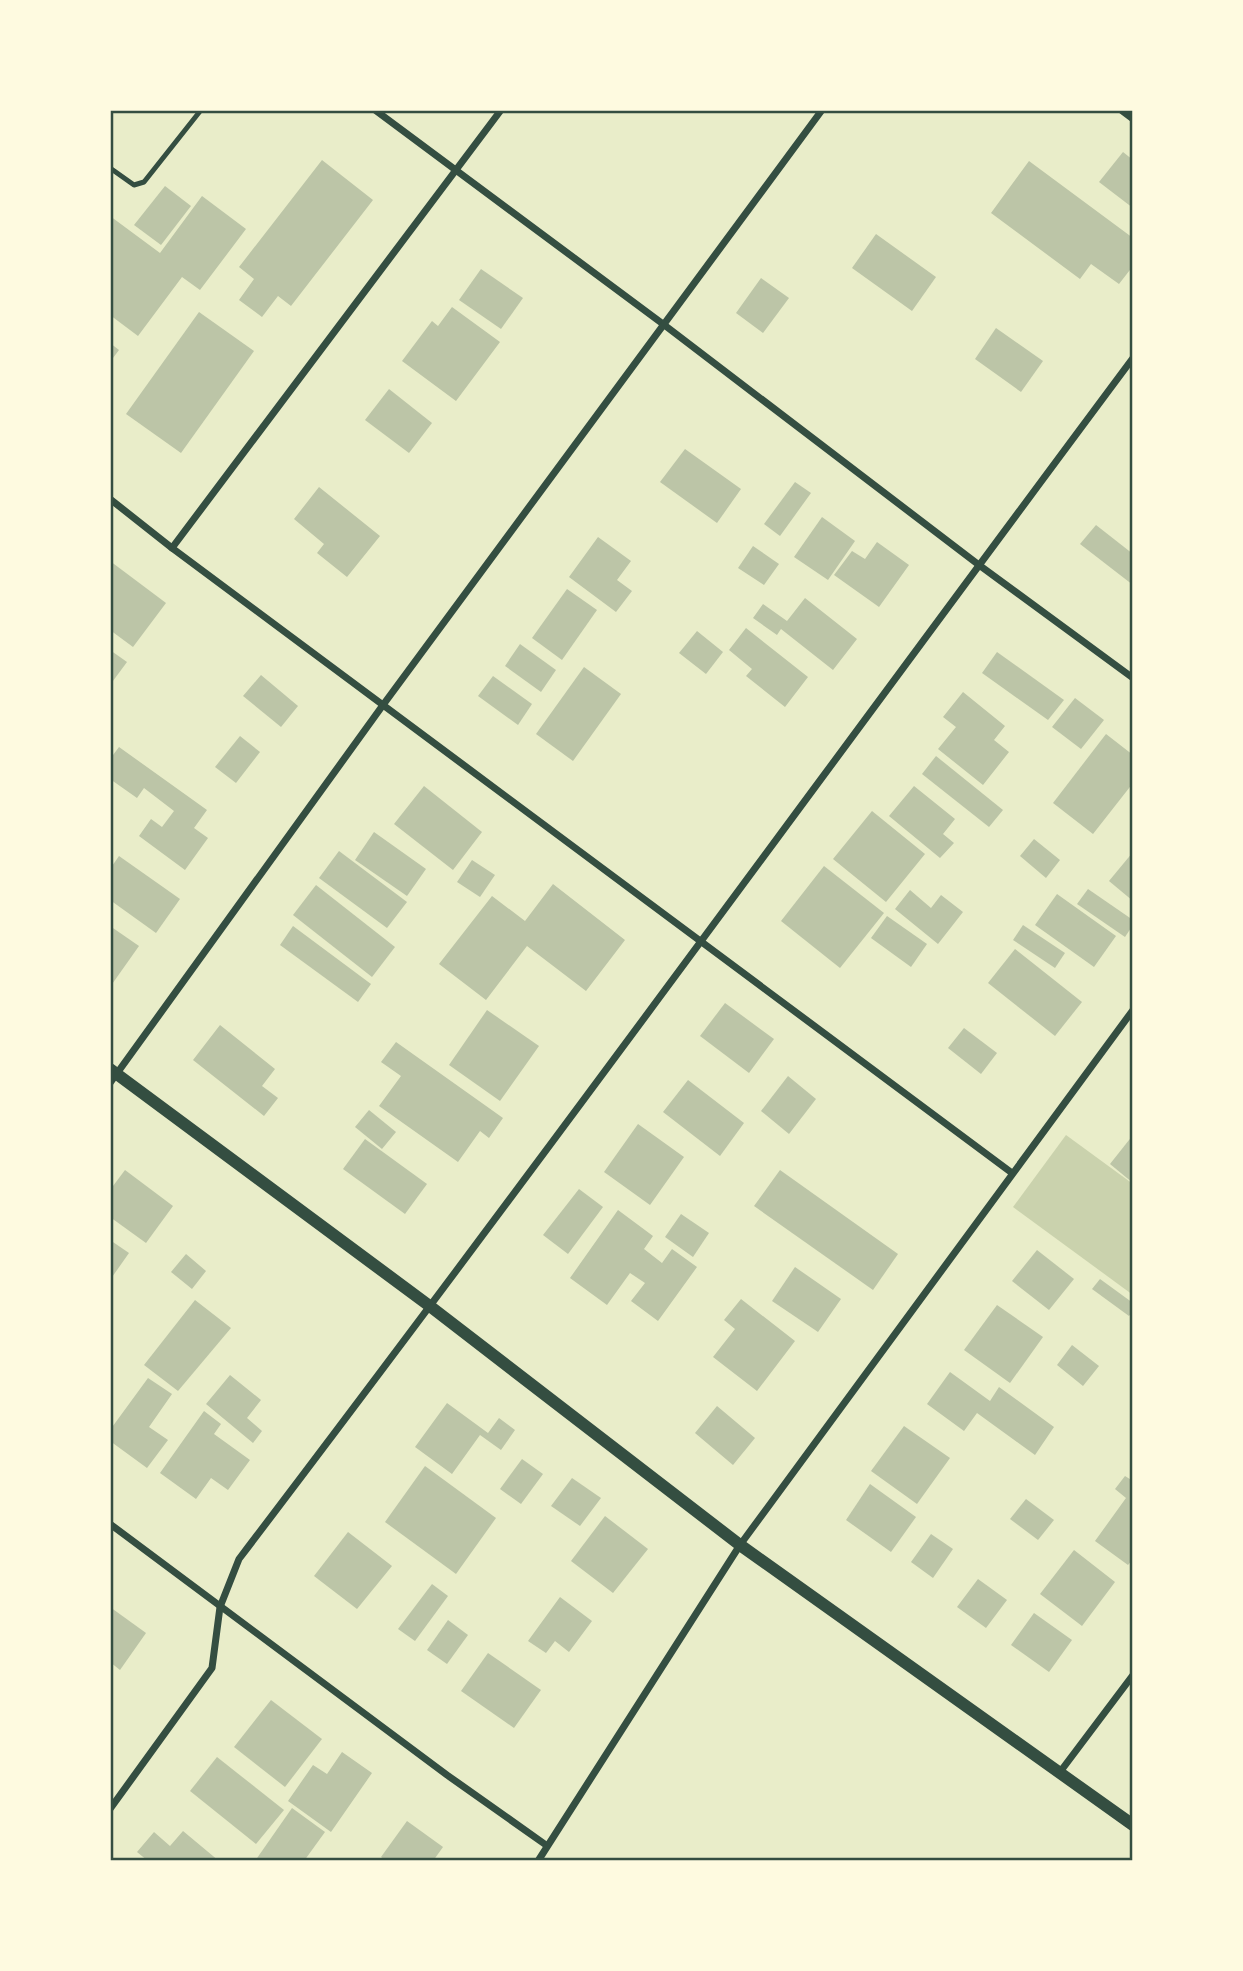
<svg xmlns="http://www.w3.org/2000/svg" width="1243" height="1971" font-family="'Alegreya Sans',sans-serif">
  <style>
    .green { fill: #cad2ad }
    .building { fill: #bcc5a7 }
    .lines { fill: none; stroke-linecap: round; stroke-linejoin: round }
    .service { stroke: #344e41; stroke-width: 5 }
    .minor { stroke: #344e41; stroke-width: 7 }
    .tertiary { stroke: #344e41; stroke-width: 12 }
    .neatline { fill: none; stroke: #344e41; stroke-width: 2.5 }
  </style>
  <rect width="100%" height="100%" fill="#e9edc9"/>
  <!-- green -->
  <polygon class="green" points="1066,1135 1133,1184 1133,1295 1013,1207"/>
  <!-- building -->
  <g class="building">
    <polygon points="1123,152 1133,160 1133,208 1099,182"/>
    <polygon points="322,160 373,200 291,306 278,296 262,317 239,300 254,279 239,267"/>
    <polygon points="1029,161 1133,238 1133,266 1119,284 1091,264 1080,279 991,213"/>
    <polygon points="165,186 191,206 161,245 134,225"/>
    <polygon points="202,196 246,229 200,290 182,277 138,336 110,315 110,216 160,253"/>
    <polygon points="876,234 936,277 912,311 852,268"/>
    <polygon points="481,269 523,298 501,329 459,300"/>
    <polygon points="761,278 789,298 763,333 736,313"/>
    <polygon points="452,307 500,342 456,401 402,361 432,321 438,326"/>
    <polygon points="199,312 254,351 181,453 126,414"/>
    <polygon points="996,328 1043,361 1021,392 975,359"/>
    <polygon points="110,343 119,350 110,362"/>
    <polygon points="389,389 432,423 409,453 365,420"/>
    <polygon points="685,449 741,489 717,523 660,482"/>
    <polygon points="795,482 811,493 780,536 764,524"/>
    <polygon points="319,487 380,536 347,577 317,553 324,544 294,519"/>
    <polygon points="822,517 855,541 828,580 794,557"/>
    <polygon points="1096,525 1133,554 1133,585 1080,544"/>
    <polygon points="598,537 631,561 617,580 632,591 616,612 569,577"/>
    <polygon points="877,542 909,565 879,607 834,575 852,551 865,559"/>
    <polygon points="753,546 779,564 764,585 738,568"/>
    <polygon points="110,561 166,603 133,647 110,630"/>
    <polygon points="567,589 597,610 562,660 532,638"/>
    <polygon points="805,598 857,639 833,670 781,629 777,635 753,618 763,604 787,621"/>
    <polygon points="746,628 808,677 785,707 746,676 752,669 729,650"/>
    <polygon points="697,631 723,652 706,674 679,653"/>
    <polygon points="520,644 556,670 541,692 505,666"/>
    <polygon points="110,650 127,662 110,685"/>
    <polygon points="997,652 1064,700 1048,720 982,673"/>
    <polygon points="584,667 621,694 573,761 536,734"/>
    <polygon points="261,675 298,706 281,727 243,696"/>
    <polygon points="493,676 532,704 518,725 478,696"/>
    <polygon points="963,692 1005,726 994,740 1009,752 983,785 938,749 956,727 943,717"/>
    <polygon points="1075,698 1104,720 1081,749 1052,727"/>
    <polygon points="1106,734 1133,755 1133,783 1093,834 1053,803"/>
    <polygon points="240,736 260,752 236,783 215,767"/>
    <polygon points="119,747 207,810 194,828 208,838 185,870 139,836 151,819 162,827 174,811 144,788 137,798 110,779 110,759"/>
    <polygon points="936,756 1003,810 989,827 922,774"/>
    <polygon points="424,786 482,832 453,870 394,824"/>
    <polygon points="914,786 955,819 943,834 954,843 940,858 889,816"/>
    <polygon points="872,811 925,854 886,902 833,859"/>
    <polygon points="374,832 426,869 407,896 355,860"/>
    <polygon points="1034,839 1060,860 1046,878 1020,856"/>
    <polygon points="339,851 407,902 387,928 319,878"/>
    <polygon points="1133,852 1133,901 1109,881"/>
    <polygon points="119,856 180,899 156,933 110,900 110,869"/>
    <polygon points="472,860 495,875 480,897 457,882"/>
    <polygon points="824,866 884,913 840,968 781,921"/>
    <polygon points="553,884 625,940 586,991 527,946 486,1000 439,964 492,896 525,921"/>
    <polygon points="316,885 395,947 372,977 293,915"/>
    <polygon points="1088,889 1133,920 1133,925 1125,937 1077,904"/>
    <polygon points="910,890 931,908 941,895 963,912 938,944 895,909"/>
    <polygon points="1057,894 1116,936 1094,967 1035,925"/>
    <polygon points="887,916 927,944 911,967 871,938"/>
    <polygon points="1023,925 1065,953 1055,968 1013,940"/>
    <polygon points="110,926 139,946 110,987"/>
    <polygon points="293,926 371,984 358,1002 280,945"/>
    <polygon points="1015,949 1082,1002 1055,1036 988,983"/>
    <polygon points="725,1003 774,1039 749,1073 700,1036"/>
    <polygon points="487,1010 539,1046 500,1101 449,1065"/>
    <polygon points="220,1025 275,1069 262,1086 278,1098 264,1116 193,1060"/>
    <polygon points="964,1028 997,1053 981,1074 948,1048"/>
    <polygon points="396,1042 503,1118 489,1138 480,1131 458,1162 379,1106 401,1076 381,1062"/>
    <polygon points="788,1076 816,1099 789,1134 761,1111"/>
    <polygon points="688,1080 744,1123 720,1156 663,1112"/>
    <polygon points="369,1110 396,1132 382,1149 355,1127"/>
    <polygon points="638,1124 684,1157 650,1205 604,1172"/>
    <polygon points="1133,1135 1133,1183 1110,1164"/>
    <polygon points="365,1139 427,1184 405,1214 343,1169"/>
    <polygon points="125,1170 173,1206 146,1243 110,1217 110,1190"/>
    <polygon points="780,1170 898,1254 873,1290 754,1206"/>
    <polygon points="579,1189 603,1207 568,1254 543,1235"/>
    <polygon points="618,1210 653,1236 644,1249 662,1263 672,1249 697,1267 658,1321 631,1301 645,1283 630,1273 607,1305 570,1278"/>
    <polygon points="681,1214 709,1233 693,1257 665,1237"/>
    <polygon points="110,1240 129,1253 110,1280"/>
    <polygon points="1037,1250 1074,1279 1049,1310 1012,1281"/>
    <polygon points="186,1254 206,1271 192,1289 171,1272"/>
    <polygon points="795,1267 841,1299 818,1332 772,1301"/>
    <polygon points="1100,1279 1133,1303 1133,1311 1129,1316 1092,1289"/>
    <polygon points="741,1299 795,1341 757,1391 713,1357 735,1329 724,1320"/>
    <polygon points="195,1300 231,1328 178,1391 144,1365"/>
    <polygon points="997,1305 1043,1337 1010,1383 964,1350"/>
    <polygon points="1072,1345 1099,1366 1083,1386 1057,1365"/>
    <polygon points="950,1372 990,1401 999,1387 1054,1427 1035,1455 977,1413 964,1431 927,1404"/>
    <polygon points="230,1375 261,1400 247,1418 262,1431 253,1443 206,1404"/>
    <polygon points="148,1378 172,1394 149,1427 168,1440 147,1468 110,1441 110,1430"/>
    <polygon points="447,1403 488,1433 499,1418 515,1430 501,1450 480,1435 452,1474 415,1447"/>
    <polygon points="717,1406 755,1438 733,1465 695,1433"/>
    <polygon points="204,1411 221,1424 214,1434 250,1460 228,1490 211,1478 196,1499 160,1473"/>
    <polygon points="904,1426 950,1458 917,1504 871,1471"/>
    <polygon points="522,1459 543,1474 521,1504 500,1489"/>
    <polygon points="425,1466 496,1518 456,1574 385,1522"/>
    <polygon points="1125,1476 1133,1481 1133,1559 1128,1565 1095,1541 1126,1498 1115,1489"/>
    <polygon points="572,1478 601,1498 580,1526 551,1506"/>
    <polygon points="870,1484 916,1517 891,1552 846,1520"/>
    <polygon points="1026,1499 1054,1520 1038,1540 1010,1519"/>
    <polygon points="605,1516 648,1549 613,1593 571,1561"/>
    <polygon points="348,1532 392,1566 357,1609 314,1576"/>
    <polygon points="931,1534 953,1549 933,1578 911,1562"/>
    <polygon points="1074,1550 1115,1582 1082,1626 1040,1594"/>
    <polygon points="978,1579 1007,1600 986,1628 957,1607"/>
    <polygon points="432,1584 448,1596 415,1641 398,1629"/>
    <polygon points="560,1597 592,1621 569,1652 555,1641 546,1653 528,1641"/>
    <polygon points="110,1607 146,1633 120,1670 110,1662"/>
    <polygon points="1034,1613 1072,1640 1049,1672 1011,1645"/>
    <polygon points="448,1620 468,1635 447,1664 427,1650"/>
    <polygon points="488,1653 541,1690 514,1728 461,1691"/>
    <polygon points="271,1700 322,1739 285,1787 234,1747"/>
    <polygon points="342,1752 372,1773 331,1832 288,1801 313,1765 327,1774"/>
    <polygon points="217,1757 284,1810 256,1844 190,1791"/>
    <polygon points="292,1808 325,1832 304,1861 255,1861"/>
    <polygon points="407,1821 443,1847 433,1861 386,1861 381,1857"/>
    <polygon points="183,1831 219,1861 148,1861 137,1852 154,1832 170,1846"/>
  </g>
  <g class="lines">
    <!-- service -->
    <g class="service">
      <polyline points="110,111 111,110"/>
      <polyline points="110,168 134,185 144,182 201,110"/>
    </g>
    <!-- minor -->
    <g class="minor">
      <polyline points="375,110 663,324 979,565 1133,678"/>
      <polyline points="1121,110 1133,119"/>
      <polyline points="110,499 172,548 1012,1173"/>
      <polyline points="172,548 501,110"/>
      <polyline points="110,1083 383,705 822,110"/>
      <polyline points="110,1524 447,1775 546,1845"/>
      <polyline points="1060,1772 1133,1675"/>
      <path d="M110,1809l102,-141 8,-61 19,-48c302,-397 596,-801 894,-1201"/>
      <polyline points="538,1861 740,1545 1133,1010"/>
    </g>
    <!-- tertiary -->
    <polyline class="tertiary" points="110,1069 431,1307 740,1545 1133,1825"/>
  </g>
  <!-- border -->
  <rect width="1243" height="1971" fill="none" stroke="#fefae0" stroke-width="224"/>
  <rect x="112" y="112" width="1019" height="1747" class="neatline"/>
</svg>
